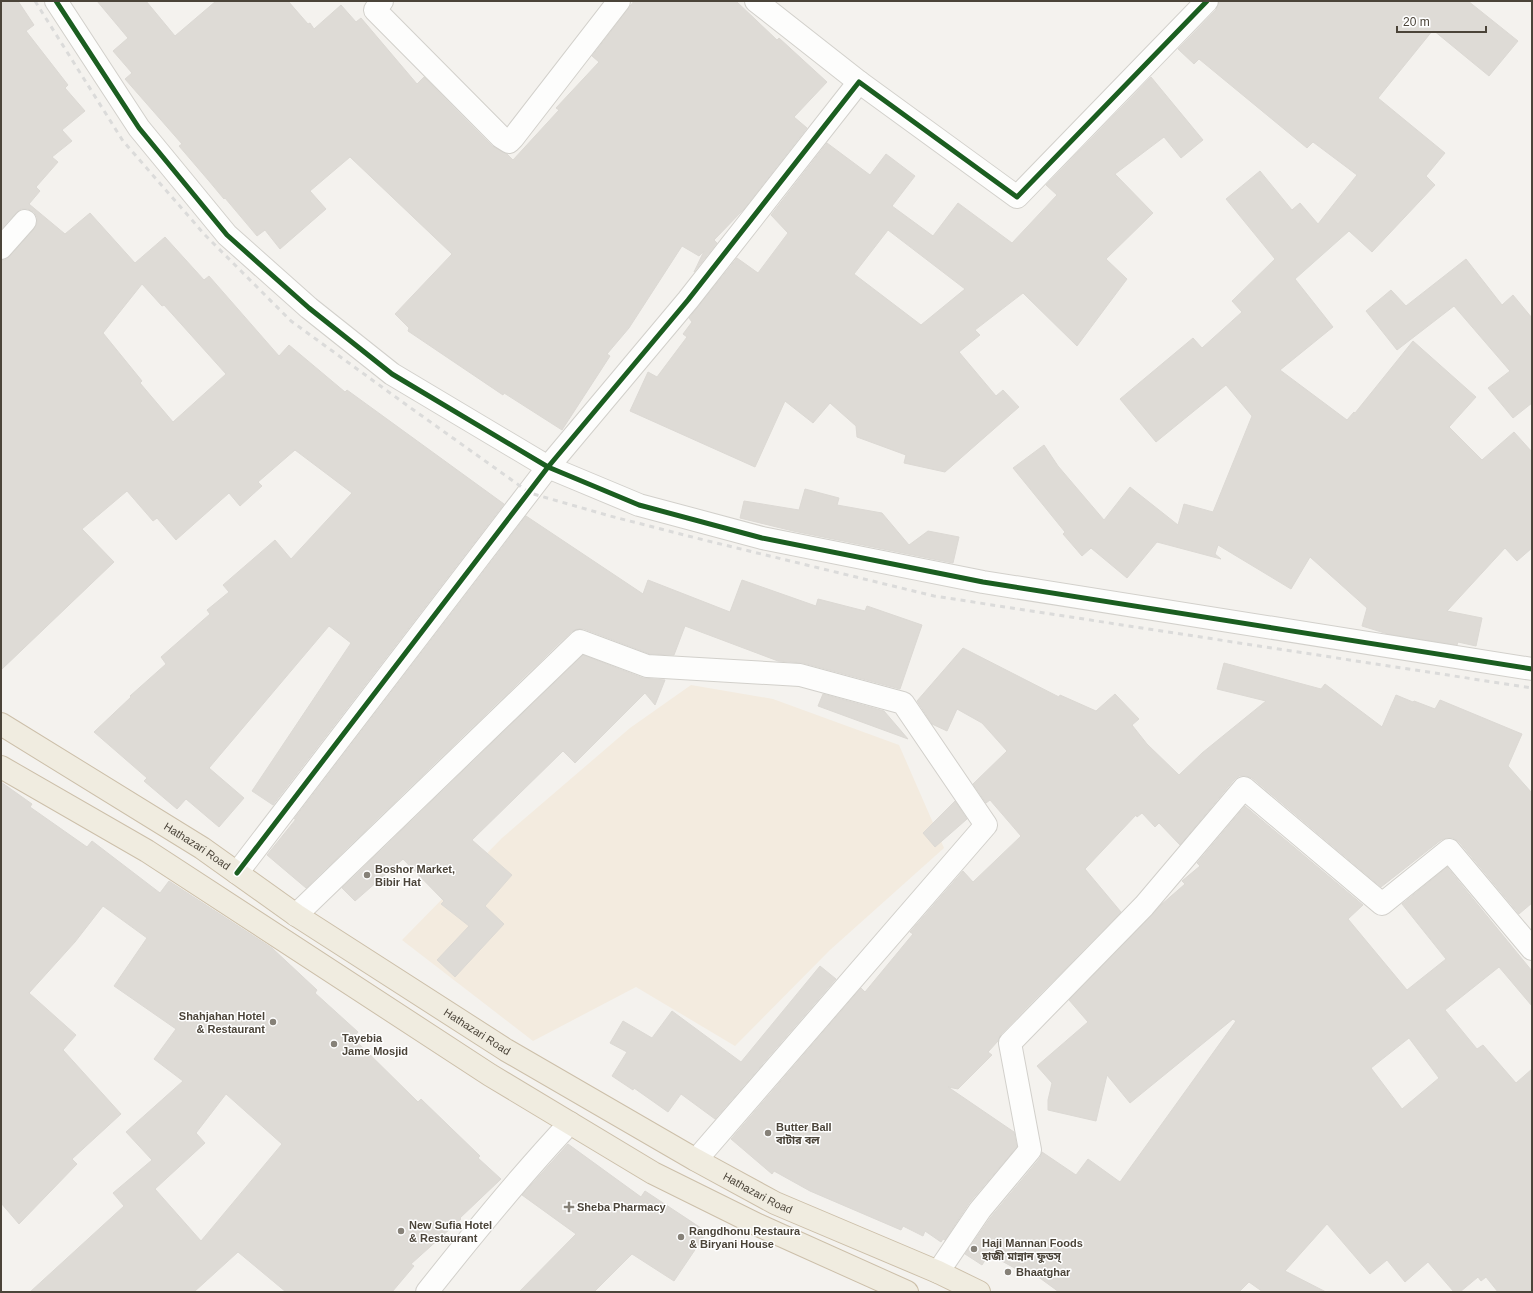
<svg xmlns="http://www.w3.org/2000/svg" width="1533" height="1293" font-family="Arial,'Noto Sans Bengali',sans-serif">
  <style>
    .commercial { fill: #f3ebdf }
    .building { fill: #dedbd6; stroke: #dcd9d4; fill-rule: evenodd }
    .lines { fill: none; stroke-linecap: round; stroke-linejoin: round }
    .minor-casing { stroke: #d2d0cb; stroke-width: 24 }
    .trunk-casing { stroke: #ccbfa9; stroke-width: 24 }
    .minor { stroke: #fdfdfc; stroke-width: 22 }
    .trunk { stroke: #f0ece0; stroke-width: 22 }
    .rail { stroke: #dbdbda; stroke-width: 3; stroke-dasharray: 5 5; stroke-linecap: butt }
    .cycleway-casing { stroke: #fff; stroke-width: 8 }
    .cycleway { stroke: #1b5e20; stroke-width: 5 }
    .poi-dot { fill: #868178; stroke: #fff; stroke-width: 1.5 }
    .labels { text-anchor: middle; stroke-width: 3; stroke-linejoin: round; paint-order: stroke }
    .street-label { font-size: 11px; fill: #4b4439; stroke: #fff }
    .poi-label { font-size: 11px; font-weight: bold; fill: #4b4439; stroke: #fff; text-anchor: start }
  </style>
  <rect width="100%" height="100%" fill="#f4f2ee"/>
  <!-- commercial -->
  <polygon class="commercial" points="691,685 773,699 899,745 944,848 830,950 735,1046 636,987 533,1041 402,940 502,838 630,728"/>
  <!-- building -->
  <g class="building">
    <path d="M1,1h17l16,24 -8,6 42,54 -3,3 20,23 -23,19 10,11 -20,16 6,5 -22,25 4,4 -11,13 36,30 25,-21 45,50 30,-26 39,43 5,-4 70,80 10,-11 56,47 2,-2 157,114 -231,301 -21,-14 99,-148 -22,-17 -120,142 35,30 -25,29 -33,-28 -9,10 -33,-28 3,-3 -53,-46 37,-35 -1,-1 36,-32 -5,-7 49,-43 -3,-4 22,-18 -6,-7 52,-45 16,19 61,-66 -57,-43 -37,32 4,4 -22,20 -11,-13 -53,47 -19,-22 -4,3 -26,-30 -45,38 32,33 -113,108v-410h4l5,-4 24,-27 3,-6v-6l-3,-5 -6,-3h-7l-5,4 -15,16zM142,284l20,22 2,-1 62,69 -53,48 -33,-39 2,-2 -39,-48z"/>
    <polygon points="97,1 146,1 175,36 216,1 288,1 308,24 310,23 314,29 341,5 356,22 361,18 417,84 424,77 492,146 507,154 513,160 559,110 556,108 599,62 592,56 634,1 736,1 777,40 779,38 827,82 794,117 807,128 744,209 714,240 717,243 694,272 704,251 699,256 682,246 629,328 607,354 610,356 562,430 504,393 503,395 408,331 409,328 395,314 452,254 350,157 310,191 326,209 280,249 265,230 257,236 225,198 224,199 209,181 179,146 182,144 125,79 132,73 113,51 128,38"/>
    <polygon points="1219,1 1468,1 1518,41 1489,76 1433,30 1378,98 1445,153 1426,176 1435,185 1372,252 1349,231 1295,279 1333,327 1280,370 1347,420 1354,412 1355,413 1413,341 1476,397 1449,427 1482,460 1514,432 1532,452 1532,548 1517,561 1505,548 1447,611 1482,618 1476,646 1458,642 1457,645 1388,634 1362,626 1367,608 1310,557 1291,589 1218,545 1215,554 1221,559 1157,542 1127,578 1091,548 1082,556 1063,534 1065,532 1013,468 1044,445 1058,466 1104,520 1130,487 1178,525 1184,504 1213,512 1252,416 1226,385 1156,442 1120,399 1193,338 1202,348 1242,312 1232,301 1275,259 1226,199 1260,171 1292,210 1300,203 1318,224 1357,175 1313,142 1307,148 1199,59 1194,64 1178,49 1216,10"/>
    <path d="M1151,77l52,63 -22,18 -17,-21 -49,37 38,39 -47,46 21,20 -50,67 -54,-53 -48,37 5,5 -21,17 37,44 7,-6 16,17 -74,65 -41,-9 2,-8 -49,-18 -1,-11 -26,-23 -17,20 -28,-22 -30,66 -125,-56 18,-39 9,5 30,-40 -4,-3 9,-12 -3,-4 48,-60 21,15 30,-40 -17,-18 56,-72 43,32 16,-21 29,22 -23,30 41,30 25,-33 54,40 45,-48 -11,-10zM888,230l77,59 -44,36 -67,-51z"/>
    <polygon points="1466,259 1502,305 1513,295 1532,318 1532,403 1513,418 1488,388 1510,371 1454,306 1397,350 1366,311 1391,290 1406,306"/>
    <polygon points="805,489 839,498 837,505 882,513 909,545 928,531 959,537 953,563 793,531 740,518 744,501 799,510"/>
    <polygon points="526,516 643,594 648,580 730,612 742,580 816,606 818,599 865,611 867,606 922,625 900,689 803,663 778,661 685,626 674,655 650,654 584,629 577,629 571,632 306,888 267,855 296,819 294,819"/>
    <polygon points="963,648 1059,697 1060,695 1096,711 1115,694 1139,719 1132,725 1147,744 1179,775 1202,753 1266,701 1217,689 1224,663 1321,689 1325,684 1382,727 1396,695 1413,702 1414,701 1435,709 1440,700 1522,734 1508,766 1532,793 1532,903 1519,914 1459,842 1453,838 1447,838 1441,840 1381,887 1252,778 1246,776 1239,776 1234,780 1180,845 1159,823 1155,827 1142,813 1137,817 1136,815 1085,869 1121,912 1001,1034 998,1041 988,1052 992,1055 958,1089 948,1087 1014,1132 1017,1147 970,1202 945,1240 943,1239 941,1242 925,1231 923,1236 903,1226 901,1230 810,1191 774,1171 772,1174 731,1139 861,988 865,992 913,934 910,932 963,871 973,882 1021,836 990,800 986,803 973,784 1007,751 982,723 957,709 947,731 932,724 917,701"/>
    <polygon points="583,655 643,678 665,680 655,705 645,693 575,763 563,751 472,840 512,875 485,906 504,924 455,977 437,960 469,926 441,904 444,901 403,859 355,901 342,888"/>
    <polygon points="823,694 884,711 908,739 818,706"/>
    <path d="M1,782l31,22 -2,3 57,40 5,-6 68,52 9,-12 103,67 45,42 -2,3 43,39 -5,6 65,64 3,-3 59,57 -2,2 23,21 -41,39 1,1 -50,45 3,2 -22,26h-106l-48,-40 -44,40h-164l94,-86 -11,-13 39,-33 -26,-28 57,-51 -29,-22 22,-30 -62,-43 33,-48 -44,-32 -28,36 -46,51 47,42 -13,15 58,64 -49,45 5,5 -58,60 -18,-21zM226,1094l56,50 -81,97 -46,-52 50,-46 -9,-10z"/>
    <polygon points="955,801 967,819 935,847 923,833"/>
    <path d="M1245,806l118,99 -15,14 59,71 39,-31 -44,-55 45,-37 85,104v35l-33,-39 -54,43 32,39 6,-4 33,38 16,-14v223h-34l-12,-15 -5,4 -3,-4 -18,15h-6l-26,-30 -23,20 -18,-22 -17,14 -43,-50 -42,47 41,21h-63l-14,-10 -10,10h-180l-26,-19 -2,4 -42,-23 -7,11 -17,-11 25,-36 50,-60 2,-6 34,23 12,-16 32,23 116,-161 -3,-2 -103,84 -23,-28 -11,46 -48,-11v-10l4,-17 -15,-17 51,-44 -19,-22 93,-96 23,-20 -3,-3 18,-15 -3,-3zM1409,1038l30,40 -37,31 -31,-41z"/>
    <polygon points="820,966 836,979 715,1119 681,1094 668,1112 634,1088 633,1090 612,1076 627,1052 610,1043 623,1021 652,1038 672,1011 741,1062"/>
    <polygon points="568,1144 641,1197 645,1191 707,1232 674,1281 632,1254 594,1292 519,1292 576,1234 522,1195"/>
  </g>
  <g class="lines">
    <defs>
      <g id="minor">
        <polyline points="56,1 139,128 227,235 309,308 392,374 548,467 639,505 762,538 983,582 1532,669"/>
        <polyline points="382,1 375,10 501,137 509,142 513,138 619,1"/>
        <polyline points="756,1 859,82"/>
        <polyline points="1,248 25,221"/>
        <polyline points="237,873 548,467 688,300 859,82 1017,197 1207,1"/>
        <polyline points="296,915 580,641 647,666 800,675 903,703 986,825 696,1160"/>
        <polyline points="938,1272 980,1210 1030,1150 1010,1043 1144,906 1244,788 1382,904 1449,850 1532,949"/>
        <path d="M427,1292c46,-58 92,-115 143,-169"/>
      </g>
      <g id="trunk">
        <path id="s1" d="M1,724l201,124 94,67 210,135 190,110 79,43 163,69 41,20"/>
        <polyline points="1,767 147,851 490,1075 653,1173 758,1225 907,1292"/>
      </g>
    </defs>
    <!-- minor casing -->
    <use href="#minor" class="minor-casing"/>
    <!-- trunk casing -->
    <use href="#trunk" class="trunk-casing"/>
    <!-- minor -->
    <use href="#minor" class="minor"/>
    <!-- trunk -->
    <use href="#trunk" class="trunk"/>
    <!-- rail -->
    <polyline class="rail" points="35,1 123,141 205,235 291,321 408,406 530,493 610,516 704,540 934,596 1532,688"/>
    <defs>
      <g id="cycleway">
        <polyline points="56,1 139,128 227,235 309,308 392,374 548,467 639,505 762,538 983,582 1532,669"/>
        <polyline points="237,873 548,467 688,300 859,82 1017,197 1207,1"/>
      </g>
    </defs>
    <!-- cycleway casing -->
    <use href="#cycleway" class="cycleway-casing"/>
    <!-- cycleway -->
    <use href="#cycleway" class="cycleway"/>
  </g>
  <!-- markers -->
  <g class="poi-dot">
    <circle cx="367" cy="875" r="4"/>
    <circle cx="273" cy="1022" r="4"/>
    <circle cx="334" cy="1044" r="4"/>
    <circle cx="768" cy="1133" r="4"/>
    <path d="M567 1201h4v4h4v4h-4v4h-4v-4h-4v-4h4z"/>
    <circle cx="401" cy="1231" r="4"/>
    <circle cx="681" cy="1237" r="4"/>
    <circle cx="974" cy="1249" r="4"/>
    <circle cx="1008" cy="1272" r="4"/>
  </g>
  <g class="labels">
    <!-- street labels -->
    <g class="street-label">
      <text dy="4" stroke="none"><textPath href="#s1" startOffset="231">Hathazari Road</textPath></text>
      <text dy="4" stroke="none"><textPath href="#s1" startOffset="567">Hathazari Road</textPath></text>
      <text dy="4" stroke="none"><textPath href="#s1" startOffset="891">Hathazari Road</textPath></text>
    </g>
    <!-- poi labels -->
    <g class="poi-label">
      <text x="375" y="873">Boshor Market,<tspan x="375" dy="13">Bibir Hat</tspan></text>
      <text x="265" y="1020" text-anchor="end">Shahjahan Hotel<tspan x="265" dy="13">&amp; Restaurant</tspan></text>
      <text x="342" y="1042">Tayebia<tspan x="342" dy="13">Jame Mosjid</tspan></text>
      <text x="776" y="1131">Butter Ball<tspan x="776" dy="13">বাটার বল</tspan></text>
      <text x="577" y="1211">Sheba Pharmacy</text>
      <text x="409" y="1229">New Sufia Hotel<tspan x="409" dy="13">&amp; Restaurant</tspan></text>
      <text x="689" y="1235">Rangdhonu Restaura<tspan x="689" dy="13">&amp; Biryani House</tspan></text>
      <text x="982" y="1247">Haji Mannan Foods<tspan x="982" dy="13">হাজী মান্নান ফুডস্</tspan></text>
      <text x="1016" y="1276">Bhaatghar</text>
    </g>
  </g>
  <!-- border -->
  <rect width="1533" height="1293" fill="none" stroke="#4b4439" stroke-width="4"/>
  <!-- scale -->
  <path d="M1397 26v6h89v-6" fill="none" stroke="#4b4439" stroke-width="2"/>
  <text x="1403" y="26" font-size="12" fill="#4b4439" stroke="#ffffff" stroke-width="3" paint-order="stroke">20 m</text>
</svg>
